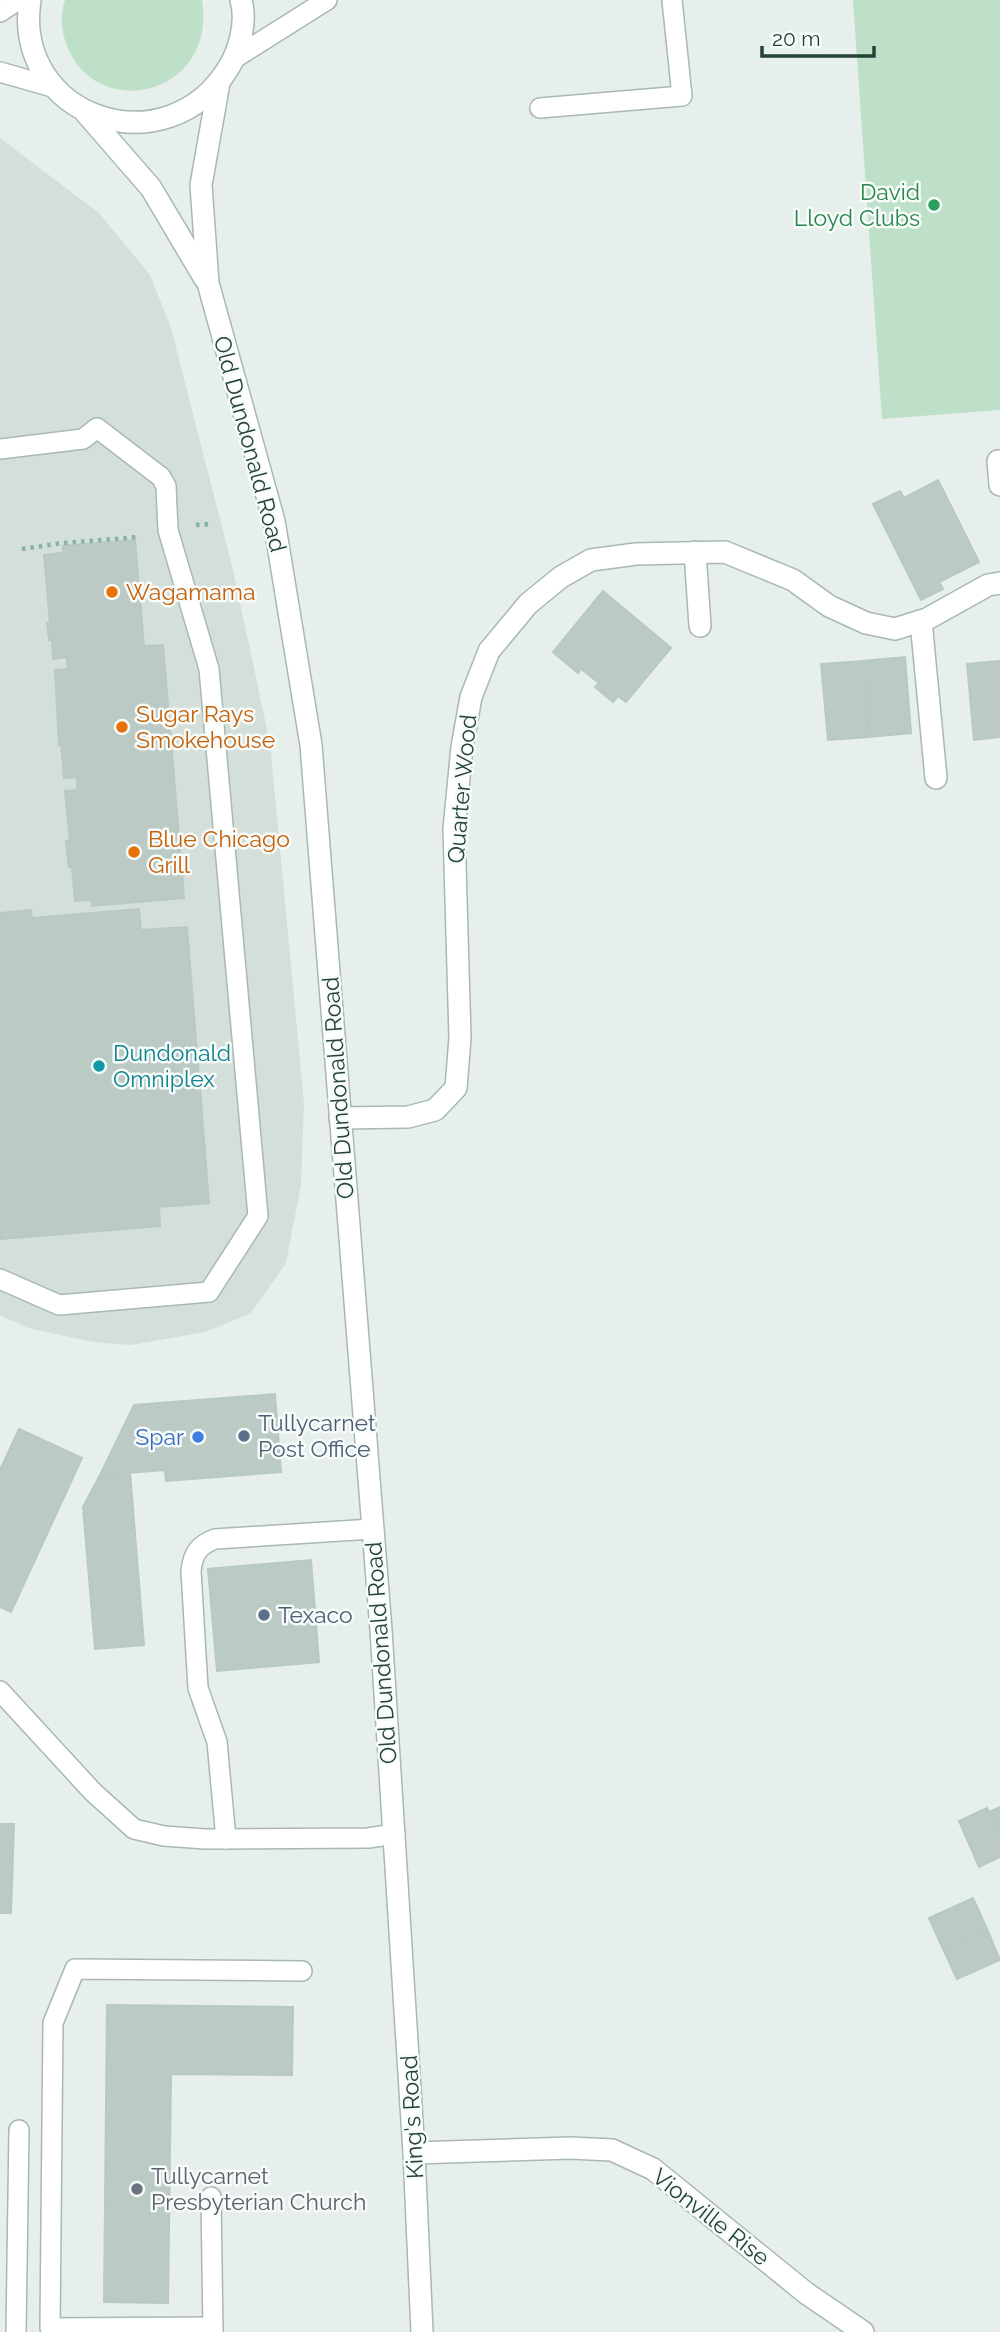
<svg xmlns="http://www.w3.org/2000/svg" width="1000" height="2332" font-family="Raleway,sans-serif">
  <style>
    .built { fill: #d4dfda }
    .green { fill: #bfe0c8 }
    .building { fill: #bbcac4; stroke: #b8c9c2; stroke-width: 2 }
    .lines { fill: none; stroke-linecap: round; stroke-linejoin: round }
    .service-casing { stroke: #a8b8b2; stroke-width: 22 }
    .minor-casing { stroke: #a8b8b2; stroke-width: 24 }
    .tertiary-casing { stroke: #a8b8b2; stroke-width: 24 }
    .path { stroke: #86b3a5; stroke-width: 4.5; stroke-dasharray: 3.5 5; stroke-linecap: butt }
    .service { stroke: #fff; stroke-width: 19 }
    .minor { stroke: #fff; stroke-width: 21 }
    .tertiary { stroke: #fff; stroke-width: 21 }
    .leisure-dot { fill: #2e9e5b; stroke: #f7fbf9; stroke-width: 2.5 }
    .food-dot { fill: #e8710a; stroke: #f7fbf9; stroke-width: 2.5 }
    .culture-dot { fill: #0f9aa8; stroke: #f7fbf9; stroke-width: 2.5 }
    .service-dot { fill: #5c6f8a; stroke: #f7fbf9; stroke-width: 2.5 }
    .shop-dot { fill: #3f7fe0; stroke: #f7fbf9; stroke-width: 2.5 }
    .worship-dot { fill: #6b7280; stroke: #f7fbf9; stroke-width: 2.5 }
    .labels { text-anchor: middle; stroke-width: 5; stroke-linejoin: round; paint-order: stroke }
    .leisure-label { font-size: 23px; fill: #27864d; stroke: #f7fbf9; text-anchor: end }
    .street-label { font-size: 23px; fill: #24423a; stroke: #f7fbf9 }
    .food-label { font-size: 23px; fill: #c56008; stroke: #f7fbf9; text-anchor: start }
    .culture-label { font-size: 23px; fill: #0d838f; stroke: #f7fbf9; text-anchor: start }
    .service-label { font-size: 23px; fill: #4e5e75; stroke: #f7fbf9; text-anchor: start }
    .shop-label { font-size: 23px; fill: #366cbe; stroke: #f7fbf9; text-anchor: end }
    .worship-label { font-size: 23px; fill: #5b616d; stroke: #f7fbf9; text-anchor: start }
  </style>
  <rect width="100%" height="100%" fill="#e6efeb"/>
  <!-- built -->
  <polygon class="built" points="0,138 99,213 150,275 171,328 233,570 270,743 304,1103 301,1185 286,1263 251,1313 206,1332 130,1345 93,1342 28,1328 0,1315"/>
  <!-- green -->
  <g class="green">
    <path d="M65,0h137c16,99 -114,125 -138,37 -3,-12 -3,-25 1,-37z"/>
    <polygon points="853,0 1000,0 1000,410 882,419"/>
  </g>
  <!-- building -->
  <g class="building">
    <polygon points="938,480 979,562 939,582 943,589 921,600 873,504 900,491 904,498"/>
    <polygon points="135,540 144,646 163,645 184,898 92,906 92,900 75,901 72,867 69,867 66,841 70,841 65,791 77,790 77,777 64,778 61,744 59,745 55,670 68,669 67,657 53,659 52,640 49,640 47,623 50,622 44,555 63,553 63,546"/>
    <polygon points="603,591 671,648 626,702 618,696 613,702 595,687 599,683 581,669 578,673 553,652"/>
    <polygon points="905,657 911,733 869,737 863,661"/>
    <polygon points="863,661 869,737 828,740 821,664"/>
    <polygon points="1000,661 1000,737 974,740 967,664"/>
    <polygon points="139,909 141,930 187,927 209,1203 159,1207 160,1226 0,1239 0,913 31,910 32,918"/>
    <polygon points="275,1394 281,1472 166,1481 165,1470 100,1475 134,1405"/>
    <polygon points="19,1429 82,1458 11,1612 0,1607 0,1470"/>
    <polygon points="130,1472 144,1645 95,1649 83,1507 100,1475"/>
    <polygon points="311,1560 319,1662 217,1671 208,1569"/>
    <polygon points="1000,1807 1000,1836 989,1812"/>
    <polygon points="987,1808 1000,1836 1000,1857 979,1867 959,1821"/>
    <polygon points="0,1824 14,1824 11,1913 0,1913"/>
    <polygon points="973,1898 987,1929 943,1949 929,1918"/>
    <polygon points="987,1929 1000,1960 957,1979 943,1949"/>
    <polygon points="107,2005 293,2007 292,2075 171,2074 168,2303 104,2302"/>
  </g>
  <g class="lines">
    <defs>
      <g id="service">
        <polyline points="0,12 18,0"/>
        <polyline points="235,58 327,0"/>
        <polyline points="0,72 56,88"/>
        <polyline points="540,108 682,96 672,0"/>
        <polyline points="0,449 83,439 97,428 161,477 166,486 168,530 209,669 258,1216 209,1292 59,1305 0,1279"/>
        <polyline points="0,1691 93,1792 134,1829 164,1836 205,1839 368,1838 395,1834"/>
        <path d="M226,1839l-9,-97 -19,-54 -7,-117c2,-18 8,-26 24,-32l157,-10"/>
        <polyline points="211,2197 213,2332"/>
        <polyline points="213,2327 50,2328 53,2023 75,1969 302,1971"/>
        <polyline points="16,2332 19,2130"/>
      </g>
      <g id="minor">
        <polyline points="998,461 1000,485"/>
        <polyline points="695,552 700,626"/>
        <polyline points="921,621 936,778"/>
        <polyline points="340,1118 408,1117 435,1110 456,1088 460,1038 454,829 462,747 471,697 489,651 528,604 561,577 591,560 636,554 725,552 793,580 829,606 866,623 895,629 927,619 988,585 1000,583"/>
        <polyline points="414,2153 570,2148 612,2150 653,2169 806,2293 863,2332"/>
      </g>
      <g id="tertiary">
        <path d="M30,0c-18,118 137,170 199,67 11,-18 18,-46 12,-67"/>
        <polyline points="219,83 201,185 208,283 274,521 311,745 381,1630 414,2153 422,2332"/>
        <polyline points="85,112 151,188 205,279"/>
      </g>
    </defs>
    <!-- service casing -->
    <use href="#service" class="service-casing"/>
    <!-- minor casing -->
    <use href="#minor" class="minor-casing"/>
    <!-- tertiary casing -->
    <use href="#tertiary" class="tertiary-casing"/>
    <!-- path -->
    <g class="path">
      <polyline points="196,525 211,524"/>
      <polyline points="22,549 63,543 139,537"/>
    </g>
    <!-- service -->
    <use href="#service" class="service"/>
    <!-- minor -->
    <use href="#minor" class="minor"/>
    <!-- tertiary -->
    <use href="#tertiary" class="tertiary"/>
  </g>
  <!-- markers -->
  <circle class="leisure-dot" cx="934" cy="205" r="7"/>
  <g class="food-dot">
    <circle cx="112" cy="592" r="7"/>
    <circle cx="122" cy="727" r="7"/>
    <circle cx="134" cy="852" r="7"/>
  </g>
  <circle class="culture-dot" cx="99" cy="1066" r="7"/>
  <g class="service-dot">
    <circle cx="244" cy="1436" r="7"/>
    <circle cx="264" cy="1615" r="7"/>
  </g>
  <circle class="shop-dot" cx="198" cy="1437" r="7"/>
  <circle class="worship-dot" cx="137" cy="2189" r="7"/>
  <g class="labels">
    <!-- leisure labels -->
    <g class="leisure-label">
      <text x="920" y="200">David<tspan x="920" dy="26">Lloyd Clubs</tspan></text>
    </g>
    <!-- street labels -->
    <g class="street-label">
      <text transform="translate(250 444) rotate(75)" y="8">Old Dundonald Road</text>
      <text transform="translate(462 789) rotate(-85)" y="8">Quarter Wood</text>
      <text transform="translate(338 1088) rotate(-94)" y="8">Old Dundonald Road</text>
      <text transform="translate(381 1653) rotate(-94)" y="8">Old Dundonald Road</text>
      <text transform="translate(412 2117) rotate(-93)" y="8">King's Road</text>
      <text transform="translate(711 2217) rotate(38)" y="8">Vionville Rise</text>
    </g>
    <!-- food labels -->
    <g class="food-label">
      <text x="126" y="600">Wagamama</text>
      <text x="136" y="722">Sugar Rays<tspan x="136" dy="26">Smokehouse</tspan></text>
      <text x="148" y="847">Blue Chicago<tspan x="148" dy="26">Grill</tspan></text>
    </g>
    <!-- culture labels -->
    <g class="culture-label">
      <text x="113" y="1061">Dundonald<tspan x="113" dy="26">Omniplex</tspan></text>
    </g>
    <!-- service labels -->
    <g class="service-label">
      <text x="258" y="1431">Tullycarnet<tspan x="258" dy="26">Post Office</tspan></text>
      <text x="278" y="1623">Texaco</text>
    </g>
    <!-- shop labels -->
    <g class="shop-label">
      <text x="184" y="1445">Spar</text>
    </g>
    <!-- worship labels -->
    <g class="worship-label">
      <text x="151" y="2184">Tullycarnet<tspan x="151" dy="26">Presbyterian Church</tspan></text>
    </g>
  </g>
  <!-- scale -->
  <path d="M762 46v10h112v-10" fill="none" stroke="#24423a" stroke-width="3.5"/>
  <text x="772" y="46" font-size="21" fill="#24423a" stroke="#f7fbf9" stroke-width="5" paint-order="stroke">20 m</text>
</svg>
